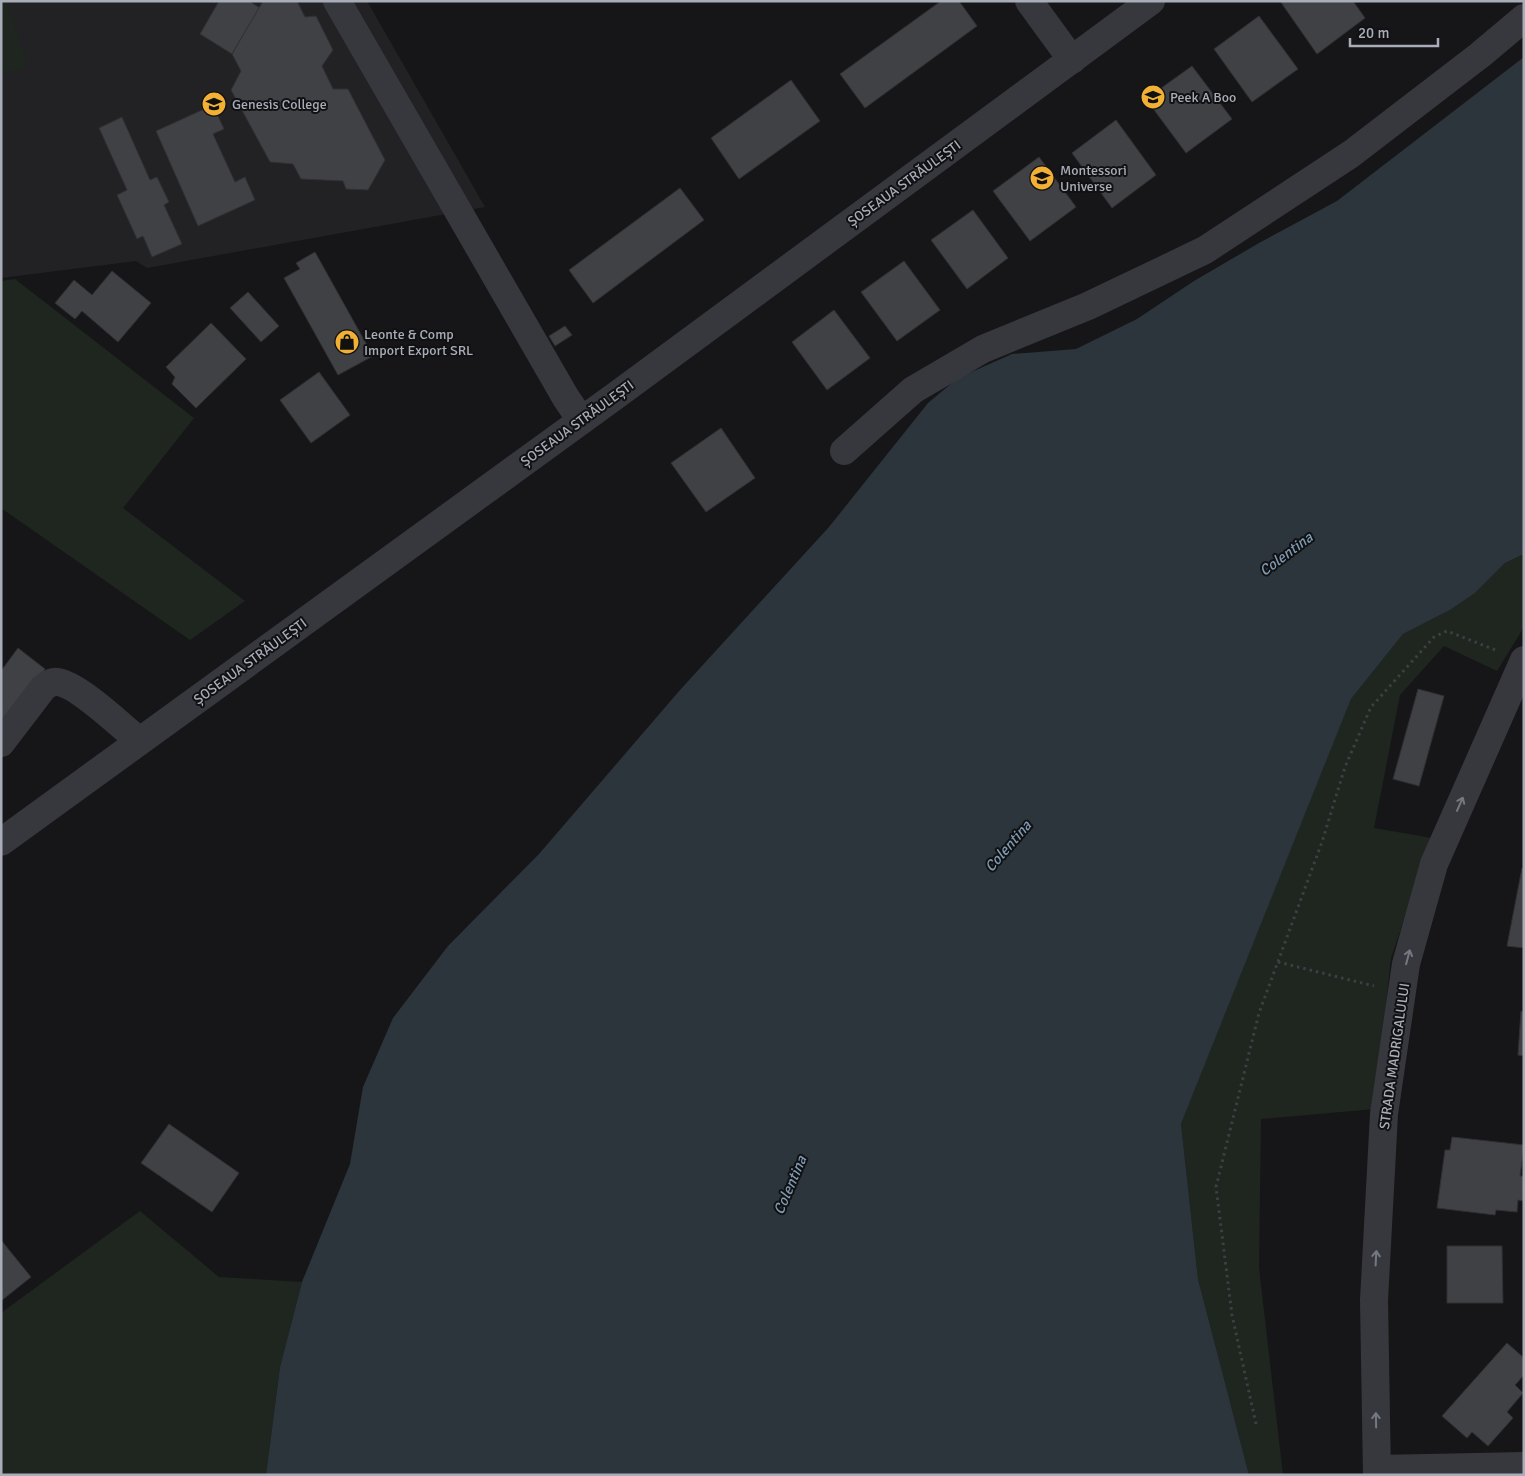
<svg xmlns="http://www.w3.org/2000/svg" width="1525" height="1476" font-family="Signika,sans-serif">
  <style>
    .built { fill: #222225 }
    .green { fill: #1e261f }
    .water { fill: #2c353c }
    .building { fill: #404145; stroke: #303034 }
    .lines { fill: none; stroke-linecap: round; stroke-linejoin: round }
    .path { stroke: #3d3f44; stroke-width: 3; stroke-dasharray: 2.5 4; stroke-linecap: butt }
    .minor { stroke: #37383d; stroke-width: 28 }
    .oneway { stroke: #757881 }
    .labels { text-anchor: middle; stroke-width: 4; stroke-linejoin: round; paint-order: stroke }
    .poi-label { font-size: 14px; fill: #a8adb8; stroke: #111113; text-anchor: start }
    .street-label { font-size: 14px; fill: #a8adb8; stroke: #111113 }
    .water-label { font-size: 15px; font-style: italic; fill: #7f9bb3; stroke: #111113 }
  </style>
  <rect width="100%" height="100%" fill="#161618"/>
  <!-- built -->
  <polygon class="built" points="1,1 367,1 485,207 147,268 136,261 1,278"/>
  <!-- green -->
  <g class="green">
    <polygon points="1,1 6,1 28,66 1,75"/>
    <polygon points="15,279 194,418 123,508 245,601 190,640 1,508 1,281"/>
    <polygon points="1524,554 1524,627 1497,671 1444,646 1400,695 1374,828 1432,838 1391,958 1375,1109 1261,1119 1259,1268 1283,1475 1249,1475 1198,1279 1181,1124 1351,699 1403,634 1450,610 1475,593 1505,563"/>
    <polygon points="140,1211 219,1277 302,1282 280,1367 266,1475 1,1475 1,1313"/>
  </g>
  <!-- water -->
  <polygon class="water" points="1524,57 1524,554 1505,563 1475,593 1450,610 1403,634 1351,699 1181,1124 1198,1279 1249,1475 266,1475 280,1367 302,1282 350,1164 363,1087 393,1018 448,946 539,854 680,690 829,527 928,403 958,378 1012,354 1076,349 1137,319 1194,281 1259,243 1337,201"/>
  <!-- building -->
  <g class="building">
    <polygon points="219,1 249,1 260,8 232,54 200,34"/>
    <polygon points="263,1 297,1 305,17 316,16 333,50 322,66 333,89 348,89 385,160 368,190 346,189 343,181 301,179 293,164 270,162 231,90 241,71 232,54"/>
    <polygon points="941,1 959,1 977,26 865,108 840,74"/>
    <polygon points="1280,1 1353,1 1365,18 1317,54"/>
    <polygon points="1259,16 1298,69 1252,102 1214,49"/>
    <polygon points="1192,66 1232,119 1186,153 1146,99"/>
    <polygon points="791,80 820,121 739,179 711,138"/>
    <polygon points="213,105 224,129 213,134 235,182 245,177 255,200 198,226 156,131"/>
    <polygon points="122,117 150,180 157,177 169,202 164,205 182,244 152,257 143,236 137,239 117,195 127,190 99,128"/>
    <polygon points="1116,120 1156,175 1112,208 1072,153"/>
    <polygon points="1039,157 1076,207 1030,241 993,191"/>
    <polygon points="680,188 704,220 593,303 569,270"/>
    <polygon points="973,210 1008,258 967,289 931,240"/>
    <polygon points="315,252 373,356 338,375 284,278 300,269 296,263"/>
    <polygon points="904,261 940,310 897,341 861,292"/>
    <polygon points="112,271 151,303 118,342 82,311 75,319 55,303 74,280 92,295"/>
    <polygon points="248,292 279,326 261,342 230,308"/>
    <polygon points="834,310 870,358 827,390 792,342"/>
    <polygon points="211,323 246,359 196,408 172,384 175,377 166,367"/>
    <polygon points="565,326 572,335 555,346 549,336"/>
    <polygon points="319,372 350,415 311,443 280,400"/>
    <polygon points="721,428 755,478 706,512 671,463"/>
    <polygon points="18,648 45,669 1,727 1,671"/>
    <polygon points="1418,689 1444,696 1419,786 1393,779"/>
    <polygon points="1522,868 1524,869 1524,948 1507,946"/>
    <polygon points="1521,1011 1524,1012 1524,1056 1518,1055"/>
    <polygon points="169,1124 239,1173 212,1212 141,1163"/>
    <polygon points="1452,1137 1524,1145 1520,1176 1524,1176 1524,1201 1518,1200 1517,1212 1496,1210 1495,1215 1437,1208 1445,1150 1450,1150"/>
    <polygon points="1,1240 31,1277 1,1301"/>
    <polygon points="1447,1246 1502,1246 1503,1303 1447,1303"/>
    <polygon points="1507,1343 1524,1358 1524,1375 1515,1385 1523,1393 1507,1412 1513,1418 1488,1446 1472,1432 1467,1438 1442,1416"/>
  </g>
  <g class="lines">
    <!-- path -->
    <g class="path">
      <polyline points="1278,962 1374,986"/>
      <polyline points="1256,1424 1232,1315 1216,1187 1259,1013 1322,842 1345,767 1371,707 1434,637 1447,631 1498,651"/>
    </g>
    <!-- minor -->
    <g class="minor">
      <polyline points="337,1 566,398 581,420"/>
      <polyline points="1029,1 1072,60"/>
      <polyline points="844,451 913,390 983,349 1088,306 1205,250 1351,154 1480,55 1524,18"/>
      <path d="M1,743l42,-55c4,-3 8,-7 14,-6 19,1 66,45 82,59"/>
      <polyline points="1,842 618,394 1151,1"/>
      <polyline points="1377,1469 1524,1466"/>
      <polyline points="1377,1475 1374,1300 1384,1114 1406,964 1434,864 1524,660"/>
    </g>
  </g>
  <!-- one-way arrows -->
  <defs><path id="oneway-shaft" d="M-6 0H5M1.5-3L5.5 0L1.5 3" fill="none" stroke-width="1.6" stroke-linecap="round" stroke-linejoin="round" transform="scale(1.25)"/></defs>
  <g class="oneway">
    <use href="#oneway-shaft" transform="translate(1460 804) rotate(-66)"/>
    <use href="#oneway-shaft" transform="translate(1408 957) rotate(-75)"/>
    <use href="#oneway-shaft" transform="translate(1376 1258) rotate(-87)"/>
    <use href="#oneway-shaft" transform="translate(1376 1420) rotate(-91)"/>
  </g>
  <!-- icons -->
  <defs>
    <symbol id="school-disc" viewBox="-11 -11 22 22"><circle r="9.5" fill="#f2b134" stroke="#111113"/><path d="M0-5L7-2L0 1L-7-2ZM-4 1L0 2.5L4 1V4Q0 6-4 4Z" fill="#111"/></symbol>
    <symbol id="shop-disc" viewBox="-11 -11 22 22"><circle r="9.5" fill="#f2b134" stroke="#111113"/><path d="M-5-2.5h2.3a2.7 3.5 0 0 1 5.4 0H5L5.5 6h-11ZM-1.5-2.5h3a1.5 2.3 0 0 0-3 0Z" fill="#111"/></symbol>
  </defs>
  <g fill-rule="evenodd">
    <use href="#school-disc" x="1139" y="83" width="28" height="28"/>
    <use href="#school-disc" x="200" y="90" width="28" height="28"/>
    <use href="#school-disc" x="1028" y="164" width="28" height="28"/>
    <use href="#shop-disc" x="333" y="328" width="28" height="28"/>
  </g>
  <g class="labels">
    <!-- poi labels -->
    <g class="poi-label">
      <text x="1170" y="102">Peek A Boo</text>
      <text x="232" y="109">Genesis College</text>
      <text x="1060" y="175">Montessori<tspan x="1060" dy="16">Universe</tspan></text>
      <text x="364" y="339">Leonte &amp; Comp<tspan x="364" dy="16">Import Export SRL</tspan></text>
    </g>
    <!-- street labels -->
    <g class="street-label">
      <text transform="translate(904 183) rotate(-36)" y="5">ȘOSEAUA STRĂULEȘTI</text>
      <text transform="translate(577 423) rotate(-36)" y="5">ȘOSEAUA STRĂULEȘTI</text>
      <text transform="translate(250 661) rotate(-36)" y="5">ȘOSEAUA STRĂULEȘTI</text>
      <text transform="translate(1394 1056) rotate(-82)" y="5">STRADA MADRIGALULUI</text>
    </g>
    <!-- water labels -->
    <g class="water-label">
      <text transform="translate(1286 554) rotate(-37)" y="5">Colentina</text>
      <text transform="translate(1008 846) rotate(-49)" y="5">Colentina</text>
      <text transform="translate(790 1185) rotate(-67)" y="5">Colentina</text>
    </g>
  </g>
  <!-- border -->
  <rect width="1525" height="1476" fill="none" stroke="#a8adb8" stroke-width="5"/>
  <!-- scale -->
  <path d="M1350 38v8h88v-8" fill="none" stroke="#a8adb8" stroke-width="2.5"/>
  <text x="1358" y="38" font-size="15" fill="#a8adb8" stroke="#111113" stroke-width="4" paint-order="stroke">20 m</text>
</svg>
